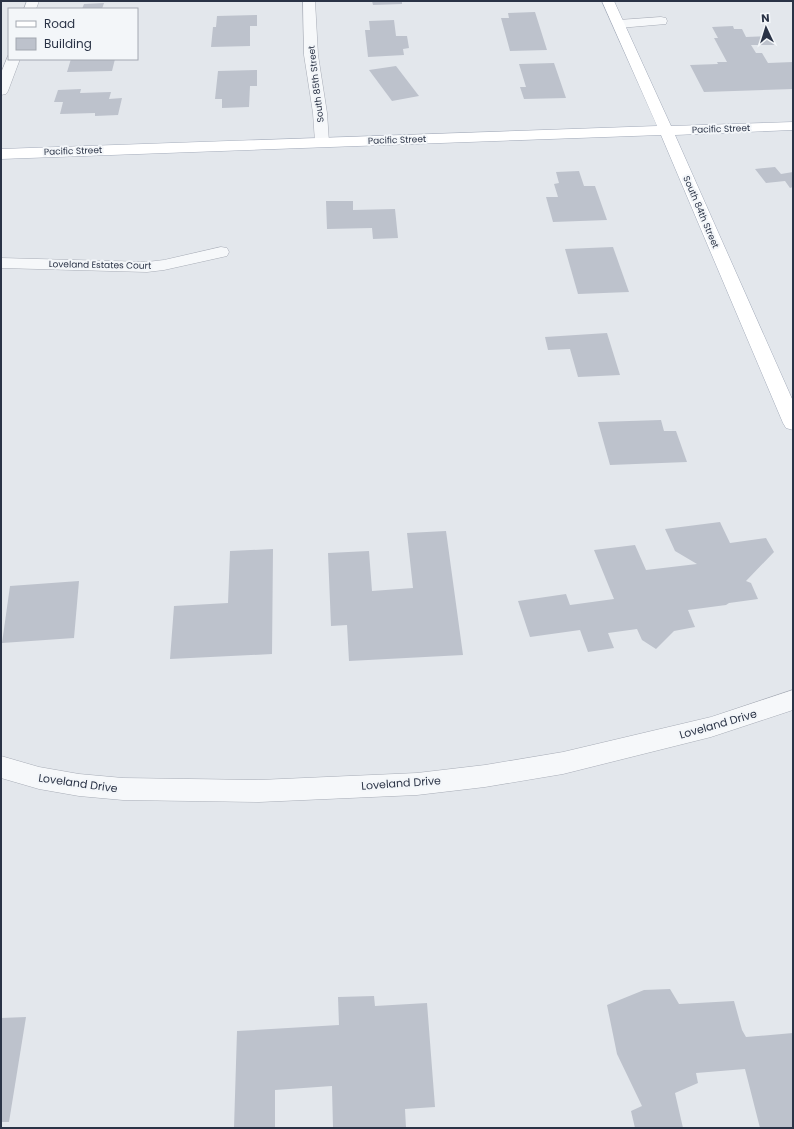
<svg xmlns="http://www.w3.org/2000/svg" width="794" height="1129" font-family="Poppins,sans-serif">
  <style>
    .building { fill: #bdc2cc }
    .lines { fill: none; stroke-linecap: round; stroke-linejoin: round }
    .minor-casing { stroke: #a8adb7; stroke-width: 1 }
    .major-casing { stroke: #a2aab9; stroke-width: 1 }
    .minor { fill: #f6f8fa; fill-rule: evenodd }
    .major { fill: #fff; fill-rule: evenodd }
    .labels { text-anchor: middle; stroke-width: 4; stroke-linejoin: round; paint-order: stroke }
    .far-street-label { font-size: 9px; fill: #2a3346; stroke: #f3f6f9 }
    .street-label { font-size: 11px; fill: #2a3346; stroke: #f3f6f9 }
  </style>
  <rect width="100%" height="100%" fill="#e3e7ec"/>
  <!-- building -->
  <g class="building">
    <polygon points="372,1 402,1 402,4 373,5"/>
    <polygon points="104,3 102,9 82,9 84,4"/>
    <polygon points="535,12 547,50 510,51 501,18 509,18 508,13"/>
    <polygon points="257,15 257,26 250,26 250,46 211,47 213,27 216,27 217,16"/>
    <polygon points="394,20 396,36 407,36 409,48 403,49 404,55 368,57 365,30 370,30 369,21"/>
    <polygon points="733,26 734,29 742,29 746,37 769,36 775,45 751,45 756,53 762,53 768,63 793,62 793,89 704,92 690,65 718,64 717,62 727,62 714,38 718,38 712,27"/>
    <polygon points="71,59 115,59 112,71 67,72"/>
    <polygon points="554,63 566,98 524,99 520,87 526,87 519,64"/>
    <polygon points="396,66 419,96 392,101 369,70"/>
    <polygon points="257,70 257,86 250,86 249,107 222,108 222,99 215,99 218,71"/>
    <polygon points="81,89 80,93 111,92 109,99 122,98 118,115 95,116 95,113 60,114 63,102 54,102 58,90"/>
    <polygon points="775,167 781,174 793,172 793,187 790,188 785,181 766,183 755,169"/>
    <polygon points="579,171 584,186 595,186 607,220 553,222 546,197 558,197 554,184 559,183 556,172"/>
    <polygon points="326,201 353,201 353,210 395,209 398,238 373,239 372,228 327,229"/>
    <polygon points="613,247 629,292 578,294 565,249"/>
    <polygon points="607,333 620,375 578,377 570,349 548,350 545,337"/>
    <polygon points="661,420 664,431 676,431 687,462 610,465 598,422"/>
    <polygon points="720,522 730,543 766,538 774,552 746,581 751,583 758,599 729,603 726,605 688,610 695,627 674,631 656,649 642,640 637,629 608,633 614,648 588,652 580,630 530,637 518,601 566,594 570,605 614,599 594,550 635,545 646,570 697,564 675,551 665,529"/>
    <polygon points="446,531 463,655 349,661 347,625 331,626 328,553 369,551 372,591 413,588 407,533"/>
    <polygon points="273,549 272,654 170,659 174,606 228,603 230,551"/>
    <polygon points="79,581 74,638 2,643 10,586"/>
    <polygon points="670,989 679,1004 734,1001 742,1030 746,1037 793,1033 793,1128 760,1128 745,1069 696,1073 698,1083 675,1093 683,1128 635,1128 631,1111 642,1106 617,1054 607,1005 644,990"/>
    <polygon points="374,996 375,1006 427,1003 435,1107 405,1109 406,1128 333,1128 332,1086 275,1090 275,1128 234,1128 237,1031 339,1025 338,997"/>
    <polygon points="26,1017 9,1122 1,1122 1,1018"/>
  </g>
  <g class="lines">
    <defs>
      <g id="minor">
        <polygon points="27,1 39,1 36,9 24,9"/>
        <polygon points="303,1 315,1 318,55 327,113 329,142 327,145 322,146 317,145 315,142 313,113 304,55"/>
        <polygon points="661,17 666,18 667,21 666,24 619,28 614,27 613,24 614,21 619,20"/>
        <polygon points="8,56 9,59 20,59 8,91 6,94 1,95 1,73"/>
        <polygon points="221,247 227,248 229,252 227,256 164,270 147,272 1,268 1,258 147,262 164,260"/>
        <polygon points="793,690 793,710 711,737 563,774 485,787 417,795 259,802 123,800 79,796 39,789 1,778 1,756 39,767 79,774 123,778 259,780 417,773 485,765 563,752 711,717"/>
      </g>
      <polygon id="major" points="602,1 614,1 671,126 793,122 793,130 675,135 793,401 793,430 786,428 783,423 661,135 1,159 1,149 657,126"/>
    </defs>
    <!-- minor casing -->
    <use href="#minor" class="minor-casing"/>
    <!-- major casing -->
    <use href="#major" class="major-casing"/>
    <!-- minor -->
    <use href="#minor" class="minor"/>
    <!-- major -->
    <use href="#major" class="major"/>
  </g>
  <g class="labels">
    <!-- far-street labels -->
    <g class="far-street-label">
      <text transform="translate(316 84) rotate(-97)" y="3">South 85th Street</text>
      <text transform="translate(721 129) rotate(-2)" y="3">Pacific Street</text>
      <text transform="translate(397 140) rotate(-2)" y="3">Pacific Street</text>
      <text transform="translate(73 151) rotate(-2)" y="3">Pacific Street</text>
      <text transform="translate(701 212) rotate(67)" y="3">South 84th Street</text>
      <text transform="translate(100 265) rotate(1)" y="3">Loveland Estates Court</text>
    </g>
    <!-- street labels -->
    <g class="street-label">
      <text transform="translate(718 724) rotate(-16)" y="4">Loveland Drive</text>
      <text transform="translate(78 783) rotate(8)" y="4">Loveland Drive</text>
      <text transform="translate(401 783) rotate(-4)" y="4">Loveland Drive</text>
    </g>
  </g>
  <!-- border -->
  <rect width="794" height="1129" fill="none" stroke="#2a3346" stroke-width="4"/>
  <!-- legend -->
  <rect x="8" y="8" width="130" height="52" fill="#f3f6f9" stroke="#a3a8b1"/>
  <rect x="16" y="21" width="20" height="6" fill="#ffffff" stroke="#a3a8b1"/>
  <text x="44" y="28" font-size="12" fill="#2a3346">Road</text>
  <rect x="16" y="38" width="20" height="12" fill="#bdc2cc" stroke="#a3a8b1"/>
  <text x="44" y="48" font-size="12" fill="#2a3346">Building</text>
  <!-- north arrow -->
  <g transform="translate(766 28) rotate(356)" stroke="#f3f6f9" stroke-width="3" paint-order="stroke">
  <path d="M0-3L7 15L0 10L-7 15Z" fill="#2a3346"/>
  <text y="-6" font-size="11" font-weight="bold" text-anchor="middle" fill="#2a3346">N</text>
  </g>
</svg>
